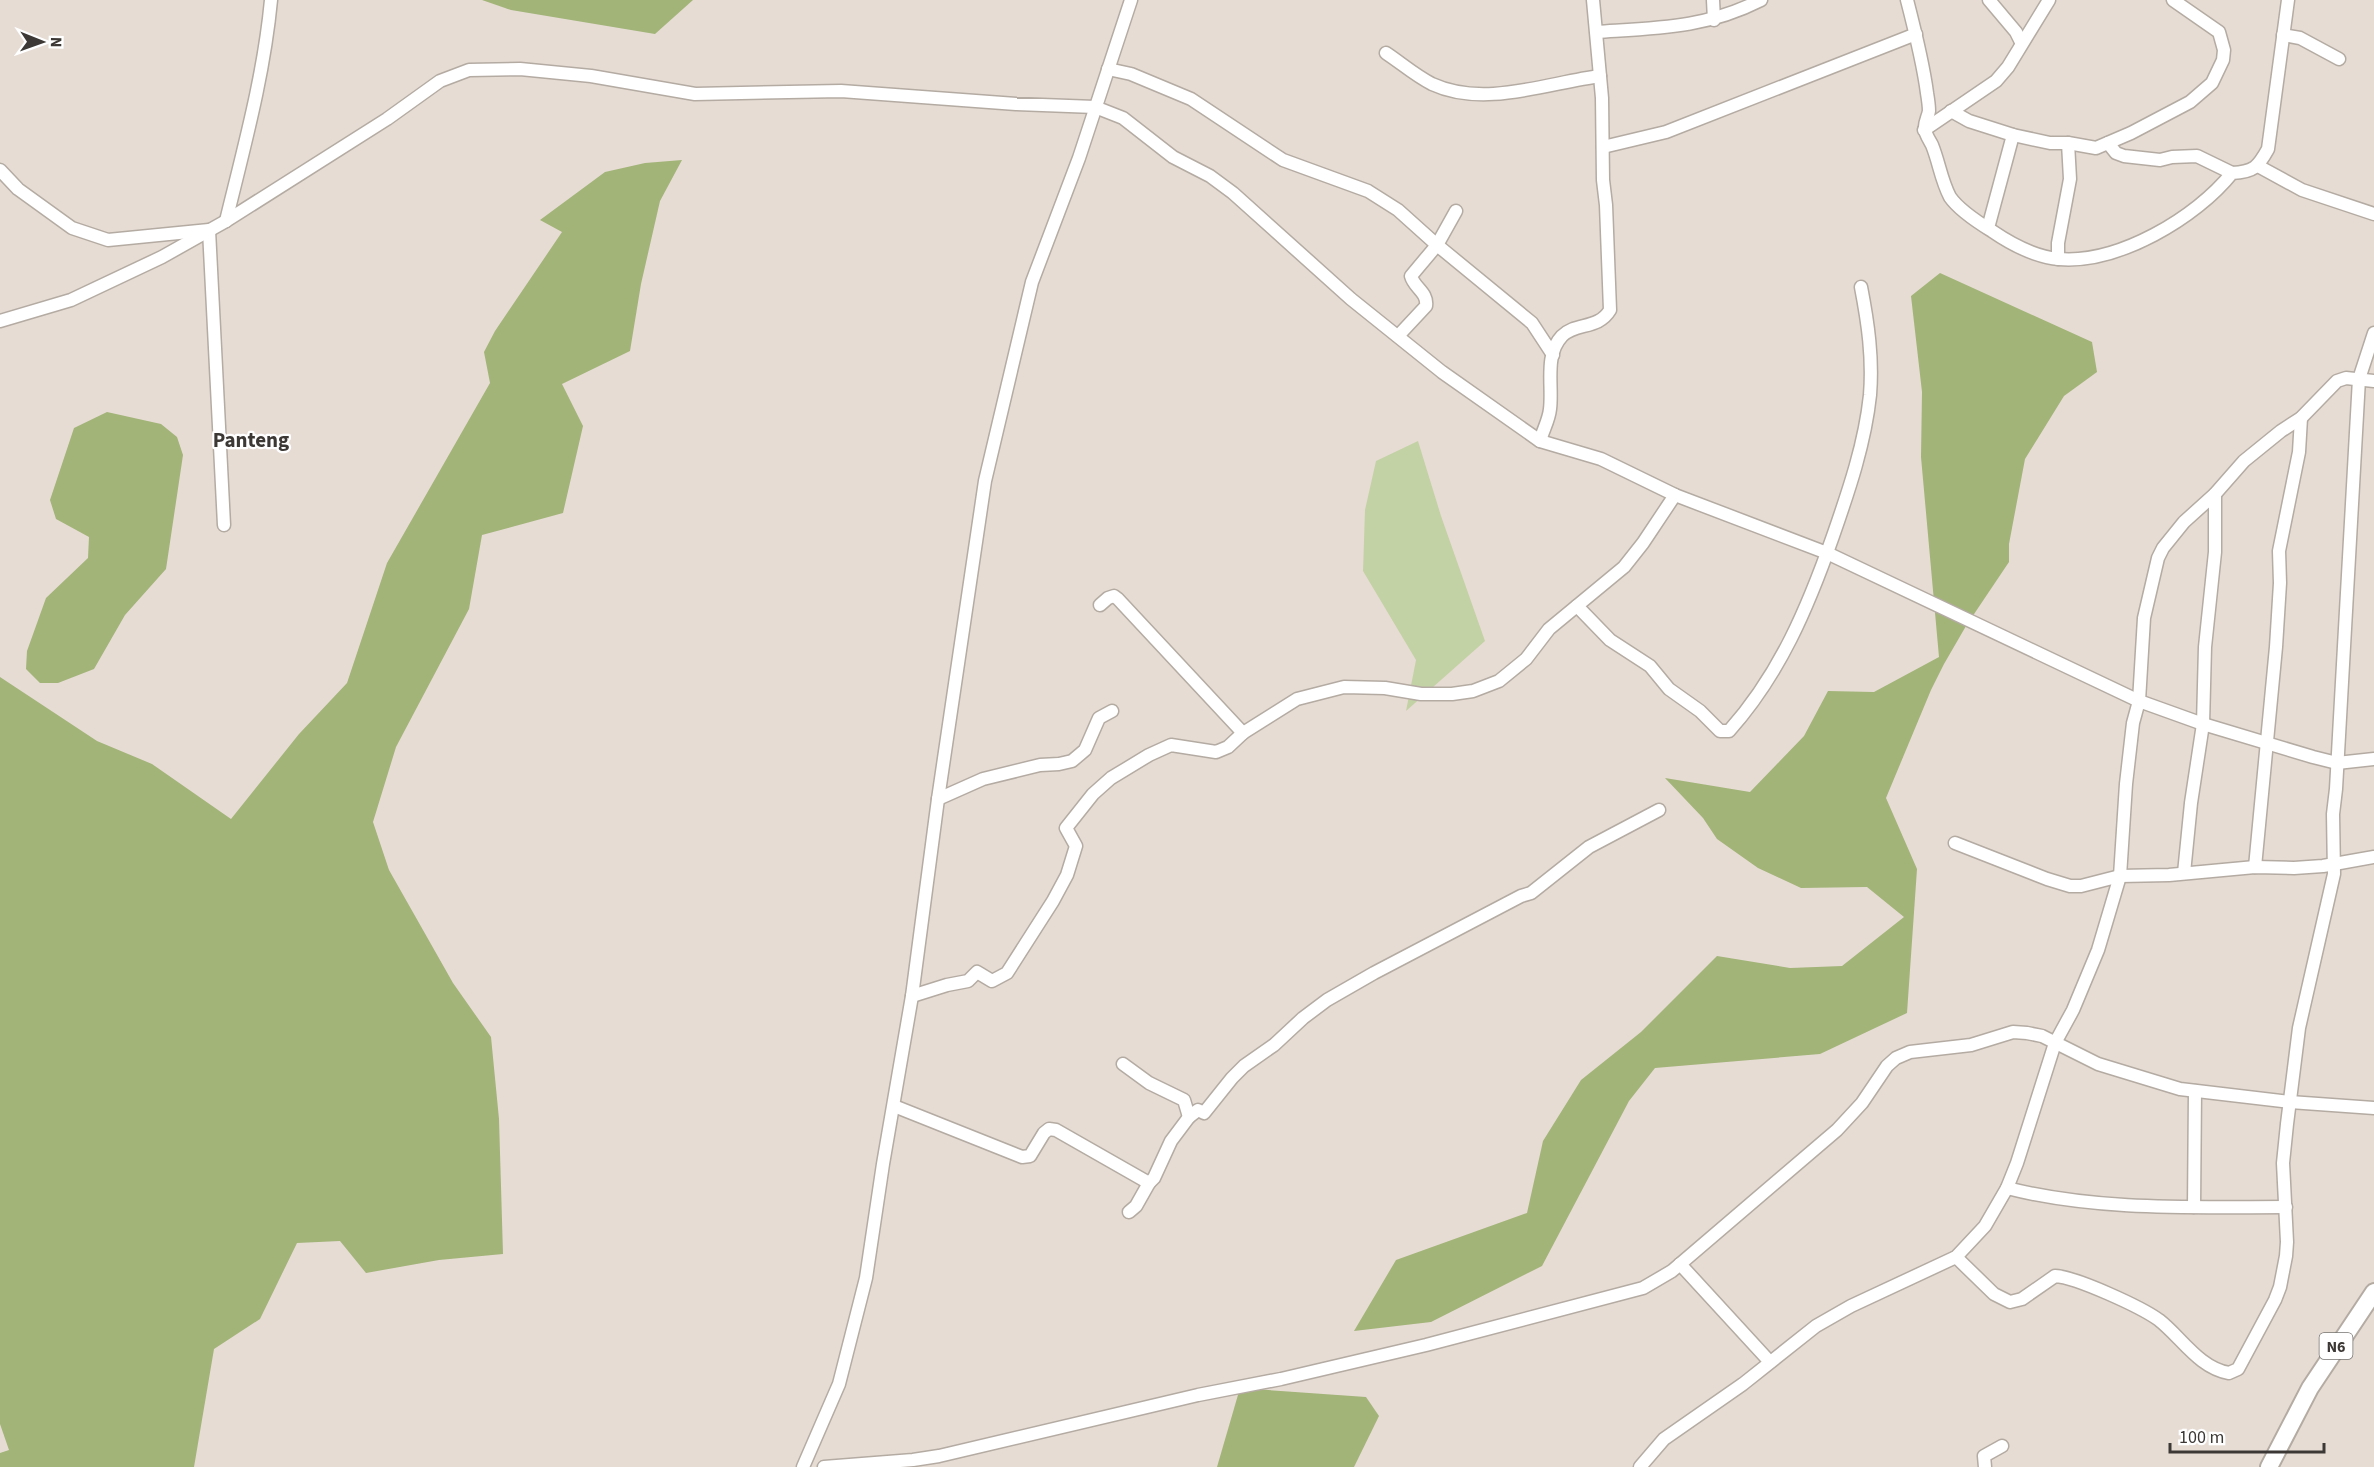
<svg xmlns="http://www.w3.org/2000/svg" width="2374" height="1467" font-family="'Source Sans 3',sans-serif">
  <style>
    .green { fill: #c3d2a4 }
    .forest { fill: #a2b478 }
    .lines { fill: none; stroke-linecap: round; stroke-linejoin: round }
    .minor-casing { stroke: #b4aba3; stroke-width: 15 }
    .highway-casing { stroke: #b4aba3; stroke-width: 20 }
    .minor { stroke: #fff; stroke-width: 12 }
    .highway { stroke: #fff; stroke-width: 16 }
    .labels { text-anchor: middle; stroke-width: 4.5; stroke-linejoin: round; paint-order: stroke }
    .shield { fill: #fff; stroke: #767472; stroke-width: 1.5 }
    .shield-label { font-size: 16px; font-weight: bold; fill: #3c3835 }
    .quarter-label { font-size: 21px; font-weight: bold; fill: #3c3835; stroke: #fff }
  </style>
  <rect width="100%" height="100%" fill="#e6dcd4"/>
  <!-- green -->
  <polygon class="green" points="1418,441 1441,516 1485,641 1406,711 1416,660 1363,571 1365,510 1376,461"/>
  <!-- forest -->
  <g class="forest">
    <polygon points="482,0 693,0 655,34 511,10"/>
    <polygon points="682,160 660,201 641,284 630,351 562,384 583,426 563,513 482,535 469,609 396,747 373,822 389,870 453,983 491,1037 499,1119 503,1254 439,1260 366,1273 340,1241 297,1243 260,1319 214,1349 194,1467 0,1467 0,1453 9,1450 0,1424 0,677 97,741 152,764 231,819 299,734 347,683 387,563 490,383 484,352 495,331 562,232 540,220 605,172 645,163"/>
    <polygon points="1940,273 2092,342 2097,372 2064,396 2025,459 2009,544 2009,562 1966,626 1944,664 1931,690 1886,798 1917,869 1907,1013 1820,1054 1655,1068 1629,1101 1542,1266 1431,1322 1354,1331 1396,1260 1527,1213 1543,1141 1581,1080 1641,1032 1717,956 1790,968 1842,966 1904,917 1867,887 1801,888 1758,868 1717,839 1703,818 1665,778 1750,792 1804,736 1828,691 1874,692 1939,657 1921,457 1922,392 1911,296"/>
    <polygon points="107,412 161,424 177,437 183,455 166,569 125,615 94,669 58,683 40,683 26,669 27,651 46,598 88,558 89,537 56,519 50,500 74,428"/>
    <polygon points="1240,1388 1366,1397 1379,1416 1354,1467 1217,1467"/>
  </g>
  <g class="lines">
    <defs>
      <g id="minor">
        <polyline points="1713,0 1714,20"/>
        <path d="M1907,0c8,31 16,62 20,93 1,6 2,13 2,18 -1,6 -5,12 -4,18 0,5 5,12 7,16 7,17 9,35 18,52 9,13 29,26 42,34 19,13 44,26 67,28 59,5 137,-41 173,-86 22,-1 26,-6 36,-24l20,-149"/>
        <polyline points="1989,0 2016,32 2021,42"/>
        <path d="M1597,32c61,-4 109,-4 164,-32"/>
        <polyline points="2283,35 2300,38 2339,59"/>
        <path d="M1386,53c15,10 30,23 46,31 52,24 115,-1 168,-8"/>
        <polyline points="1108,69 1131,74 1191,99 1283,160 1368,191 1398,210 1437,245 1532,323 1553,355"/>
        <polyline points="1951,111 1969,121 2013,135 2050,143 2068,143 2096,148 2131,133 2190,102 2212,83 2223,60 2224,50 2219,32 2173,0"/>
        <polyline points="1924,130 1996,81 2008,67 2049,0"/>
        <polyline points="2108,143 2116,153 2124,156 2160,160 2172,157 2197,156 2232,173"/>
        <polyline points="1603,147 1666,132 1916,34"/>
        <polyline points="2258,166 2302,190 2374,214"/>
        <polyline points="0,170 18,189 72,228 108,240 209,230 224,525"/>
        <path d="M226,221c18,-74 38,-146 45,-221"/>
        <polyline points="1988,228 2013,135"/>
        <polyline points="2058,259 2058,243 2070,179 2068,143"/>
        <polyline points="0,321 71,300 162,257 226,221 387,119 440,81 469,70 520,69 591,76 695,94 841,91 1016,104 1095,107 1123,118 1173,157 1210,176 1233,193 1351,299 1442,372 1540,441 1601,459 1675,495 1827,553 2139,701 2203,724 2313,757 2337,763 2374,759"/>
        <path d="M1398,336l28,-30c2,-14 -12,-18 -15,-30l26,-31 19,-34"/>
        <path d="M1540,441c3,-11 9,-21 10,-32 3,-23 -6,-54 12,-73 14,-14 36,-6 48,-26l-4,-105 -3,-25 -1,-82 -9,-98"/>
        <polyline points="1100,605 1108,598 1114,596 1118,599 1243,733"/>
        <path d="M1577,606l33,34 40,26 19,23 31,22 20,20h9c51,-57 79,-124 104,-195 16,-46 32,-93 37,-141 3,-37 -2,-72 -9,-108"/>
        <polyline points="938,799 983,779 1040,765 1059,764 1072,761 1085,750 1099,718 1112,711"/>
        <polyline points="1955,843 2047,879 2070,886 2081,886 2120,876 2169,875 2255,867 2294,868 2323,866 2374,857"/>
        <polyline points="2255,867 2276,647 2280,583 2279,551 2299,452 2301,418"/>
        <polyline points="2184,873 2191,803 2203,724 2205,647 2215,552 2215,494"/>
        <polyline points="912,996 947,985 968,981 977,972 992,981 1007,973 1053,901 1067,875 1076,846 1066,828 1093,794 1111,778 1149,755 1171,745 1216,752 1228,747 1243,733 1297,699 1344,687 1385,688 1421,694 1452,694 1473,691 1499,681 1526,659 1549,629 1624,567 1643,543 1675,495"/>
        <polyline points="1123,1064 1149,1083 1184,1100 1189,1117 1198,1110 1204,1113 1232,1078 1244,1066 1274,1045 1303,1018 1327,1000 1374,973 1521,896 1531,893 1589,847 1659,810"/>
        <polyline points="894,1106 1022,1157 1030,1156 1044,1133 1049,1129 1056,1130 1149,1183 1154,1178 1171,1141 1189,1117"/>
        <path d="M2007,1188c90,23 187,19 279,19"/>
        <polyline points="2194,1207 2195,1091"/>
        <polyline points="1129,1212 1136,1206 1149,1183"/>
        <path d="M1956,1257l38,37 16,8 12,-3 33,-23c21,1 86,31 104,44 22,17 40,48 70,53l9,-4 37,-69 5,-13 6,-31 1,-14 -4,-79 4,-39 12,-96 35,-154 -1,-60 3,-25 23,-410 15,-46"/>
        <polyline points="1680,1264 1770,1362"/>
        <polyline points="803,1467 839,1384 866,1278 883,1164 912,996 938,799 985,481 1032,282 1079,158 1131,0"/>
        <polyline points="824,1467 913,1460 939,1456 1198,1395 1281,1379 1426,1345 1643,1288 1672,1271 1837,1130 1862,1103 1887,1066 1896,1058 1910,1052 1971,1045 2013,1032 2027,1033 2042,1036 2098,1064 2180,1089 2290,1102 2374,1108"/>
        <polyline points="1640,1467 1664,1439 1743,1384 1816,1326 1851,1306 1956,1257 1985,1226 2007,1188 2017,1163 2055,1043 2073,1010 2098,950 2120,876 2126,784 2133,723 2139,701 2144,618 2158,558 2163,548 2184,522 2215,494 2244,461 2281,431 2301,418 2337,381 2346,378 2374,381"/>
        <polyline points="1985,1467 1984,1456 2002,1446"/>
      </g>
      <polyline id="highway" points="2269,1467 2310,1388 2374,1292"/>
    </defs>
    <!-- minor casing -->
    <use href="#minor" class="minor-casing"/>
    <!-- highway casing -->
    <use href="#highway" class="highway-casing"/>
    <!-- minor -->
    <use href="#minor" class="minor"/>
    <!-- highway -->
    <use href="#highway" class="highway"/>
  </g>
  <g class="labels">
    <!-- shield labels -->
    <rect class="shield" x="2319.5" y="1333" width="33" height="26" rx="4.5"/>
    <g class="shield-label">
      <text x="2336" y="1352">N6</text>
    </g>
    <!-- quarter labels -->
    <g class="quarter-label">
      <text x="251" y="447">Panteng</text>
    </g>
  </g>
  <!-- north arrow -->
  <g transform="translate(42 42) rotate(91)" stroke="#ffffff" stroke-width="4.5" paint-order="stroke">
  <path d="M0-4.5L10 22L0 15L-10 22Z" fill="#3c3835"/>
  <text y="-9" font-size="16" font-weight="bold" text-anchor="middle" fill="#3c3835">N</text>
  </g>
  <!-- scale -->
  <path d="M2170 1443v9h154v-9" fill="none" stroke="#3c3835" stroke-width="3"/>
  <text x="2179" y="1443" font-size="18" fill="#3c3835" stroke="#ffffff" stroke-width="4.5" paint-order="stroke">100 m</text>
</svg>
